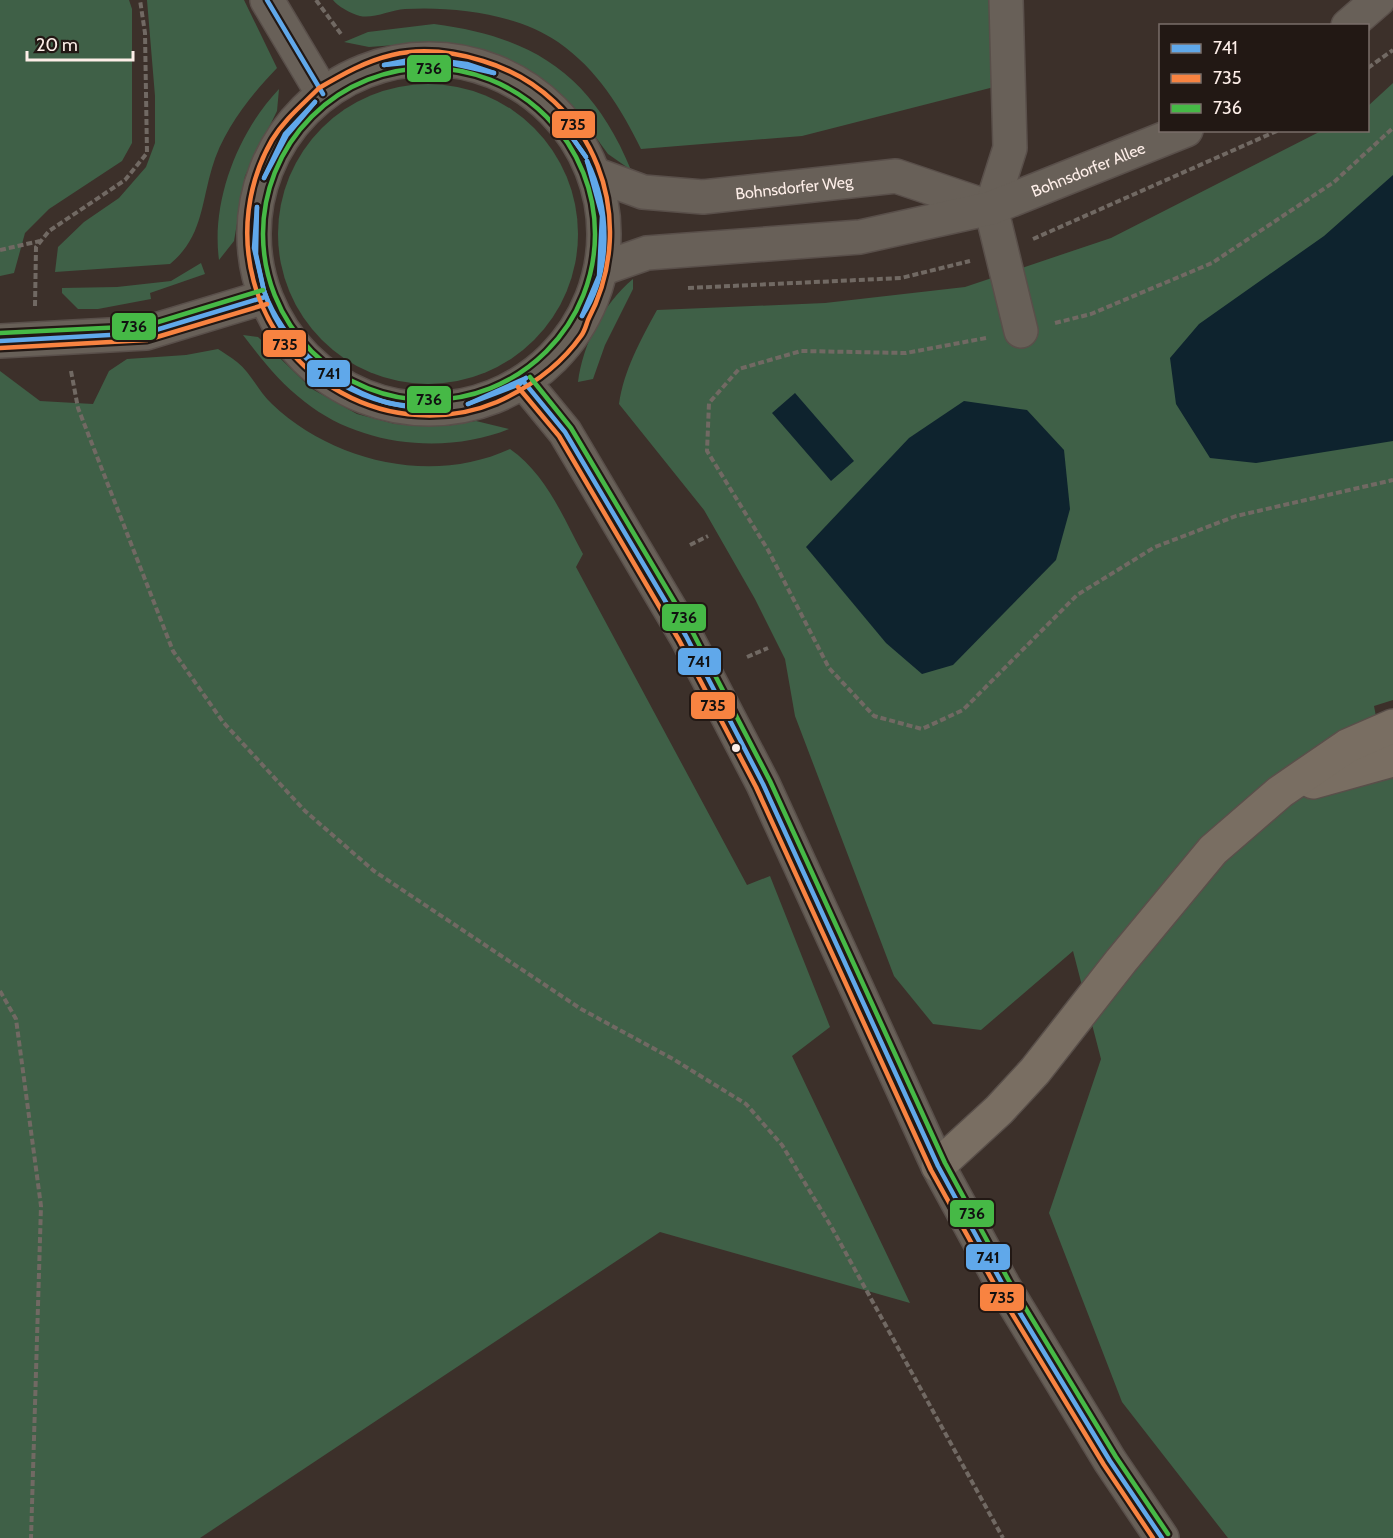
<svg xmlns="http://www.w3.org/2000/svg" width="1393" height="1538" font-family="Cabin,sans-serif">
  <style>
    .green { fill: #3f6047 }
    .water { fill: #0e232e }
    .lines { fill: none; stroke-linecap: round; stroke-linejoin: round }
    .minor-casing { stroke: #594f4a; stroke-width: 36 }
    .highway-casing { stroke: #594f4a; stroke-width: 36 }
    .path { stroke: #716963; stroke-width: 4; stroke-dasharray: 6 3; stroke-linecap: butt }
    .minor { stroke: #686058; stroke-width: 33 }
    .highway { stroke: #796e62; stroke-width: 33 }
    .bus-1-casing { stroke: #221814; stroke-width: 9 }
    .bus-2-casing { stroke: #221814; stroke-width: 9 }
    .bus-3-casing { stroke: #221814; stroke-width: 9 }
    .bus-1 { stroke: #60a8ea; stroke-width: 4.5 }
    .bus-2 { stroke: #f88341; stroke-width: 4.5 }
    .bus-3 { stroke: #46b946; stroke-width: 4.5 }
    .bus-dot { fill: #fdeee8; stroke: #221814; stroke-width: 2 }
    .labels { text-anchor: middle; stroke-width: 6; stroke-linejoin: round; paint-order: stroke }
    .street-label { font-size: 16px; fill: #fdeee8; stroke: #221814 }
    .line-badge { stroke: #221814; stroke-width: 2 }
    .pale-badge-label { font-size: 16px; text-anchor: middle; font-weight: bold; fill: #111 }
  </style>
  <rect width="100%" height="100%" fill="#3c302a"/>
  <!-- green -->
  <g class="green">
    <polygon points="0,0 129,0 132,9 132,143 122,161 49,209 25,233 14,273 0,276"/>
    <path d="M147,0h97l33,68c-27,28 -54,62 -65,100 -11,37 -10,70 -42,96l-115,8 3,-25 26,-25 35,-24 27,-31 9,-24v-47z"/>
    <path d="M333,0h660l1,87 -192,49 -161,13c-20,-41 -44,-80 -83,-107 -40,-28 -105,-36 -153,-33 -14,1 -32,10 -45,7 -8,-2 -23,-10 -27,-16z"/>
    <path d="M434,24c100,13 158,51 197,146l-23,-16 -35,-48 -30,-26 -41,-24 -45,-11 -35,-2 -53,4 -25,-5 24,-10z"/>
    <path d="M1393,83v617l-19,6 13,67 6,-1v766h-165l-106,-136 -73,-189 52,-154 -28,-108 -92,79 -48,-6 -39,-48 -99,-260 -10,-57 -30,-60 -51,-89 -85,-106c5,-34 21,-63 38,-94l168,-7 140,-16 146,-49 210,-107 47,-1v-24z"/>
    <circle cx="428" cy="234" r="150"/>
    <path d="M279,89l-2,22 -32,65 -11,65 -15,19c-8,-59 19,-128 60,-171z"/>
    <polygon points="201,263 205,274 150,293 151,299 98,309 78,309 62,293 62,288 117,287 171,281"/>
    <path d="M633,279v10l-28,56 -12,34 -15,3c5,-38 25,-78 55,-103z"/>
    <path d="M243,335l15,2 54,52 45,25 38,10 51,2 30,-5 33,8c-64,26 -149,17 -204,-27 -25,-19 -43,-42 -62,-67z"/>
    <path d="M218,349c6,4 13,8 19,13 14,11 22,30 35,42 61,58 160,81 238,45 36,25 53,68 73,105l-7,13 171,318 23,-9 60,151 -38,29 118,247 -250,-71 -460,306h-200v-1167l40,30 53,3 16,-33 18,-12 59,-4z"/>
  </g>
  <!-- water -->
  <g class="water">
    <polygon points="1393,175 1393,441 1256,463 1210,458 1176,404 1170,358 1199,324 1324,236"/>
    <polygon points="795,393 854,461 831,481 772,413"/>
    <polygon points="964,401 1027,410 1064,450 1070,509 1056,560 953,665 922,674 886,643 806,547 909,438"/>
  </g>
  <g class="lines">
    <defs>
      <g id="minor">
        <polyline points="267,0 323,94"/>
        <polyline points="1348,26 1378,0"/>
        <circle cx="429" cy="234" r="175"/>
        <path id="s1" d="M594,174l49,18 60,5 193,-21 95,32"/>
        <polyline points="991,208 1010,148 1006,0"/>
        <polyline points="991,208 1021,331"/>
        <path id="s2" d="M601,269l46,-16 213,-16 131,-29 195,-78"/>
        <polyline points="0,341 146,333 265,297"/>
        <polyline points="524,382 565,432 686,636 763,784 938,1166 1003,1285 1110,1461 1162,1538"/>
      </g>
      <g id="highway">
        <polyline points="1313,782 1393,760"/>
        <polyline points="938,1166 999,1110 1035,1071 1121,961 1213,850 1280,792 1347,746 1393,726"/>
      </g>
    </defs>
    <!-- minor casing -->
    <use href="#minor" class="minor-casing"/>
    <!-- highway casing -->
    <use href="#highway" class="highway-casing"/>
    <!-- path -->
    <g class="path">
      <polyline points="316,0 341,34"/>
      <polyline points="1368,68 1393,50"/>
      <polyline points="1033,239 1279,130"/>
      <polyline points="0,250 40,241"/>
      <polyline points="688,288 901,278 970,261"/>
      <polyline points="35,306 36,247 49,231 125,180 147,153 145,33 140,0"/>
      <polyline points="1055,323 1091,314 1212,263 1334,182 1393,128"/>
      <polyline points="986,338 906,353 801,351 739,369 709,403 707,451 768,550 829,668 874,716 922,729 963,710 1077,595 1155,547 1236,516 1393,480"/>
      <polyline points="71,371 78,408 173,651 223,722 305,811 374,871 581,1009 673,1059 746,1104 782,1145 832,1228 1003,1538"/>
      <polyline points="690,545 708,536"/>
      <polyline points="747,657 768,648"/>
      <polyline points="0,991 16,1019 41,1206 31,1538"/>
    </g>
    <!-- minor -->
    <use href="#minor" class="minor"/>
    <!-- highway -->
    <use href="#highway" class="highway"/>
    <defs>
      <g id="bus-1">
        <polyline points="267,0 323,94"/>
        <polyline points="436,60 467,64 494,73"/>
        <polyline points="436,60 494,73"/>
        <polyline points="384,65 414,59 436,60"/>
        <polyline points="384,65 436,60"/>
        <polyline points="559,119 586,157"/>
        <polyline points="559,119 586,157"/>
        <polyline points="264,178 285,134 315,102"/>
        <polyline points="264,178 287,135 315,102"/>
        <polyline points="257,207 256,254 264,291"/>
        <polyline points="257,207 254,248 264,291"/>
        <path d="M264,291c19,52 67,93 118,110 14,5 31,5 45,7"/>
        <path d="M264,291c23,71 92,115 163,117"/>
        <polyline points="582,316 599,276 602,216 587,161"/>
        <path d="M582,316c30,-45 28,-108 5,-155"/>
        <polyline points="0,341 146,333 265,297"/>
        <polyline points="524,382 565,432 686,636 763,784 938,1166 1003,1285 1110,1461 1162,1538"/>
        <polyline points="468,404 526,378"/>
        <polyline points="468,404 520,384 526,378"/>
      </g>
      <g id="bus-2">
        <path d="M318,89c-17,17 -34,31 -46,51 -51,89 -21,204 70,253 47,26 105,30 155,9 33,-15 63,-36 84,-66 4,-5 5,-11 7,-16 53,-101 7,-225 -105,-259 -29,-9 -61,-13 -91,-6 -26,6 -49,19 -73,33"/>
        <polyline points="0,348 147,340 267,304"/>
        <polyline points="518,387 559,436 679,640 756,787 931,1170 997,1289 1104,1465 1153,1538"/>
      </g>
      <g id="bus-3">
        <circle cx="429" cy="234" r="166"/>
        <polyline points="0,333 145,326 263,290"/>
        <polyline points="530,377 571,428 693,633 770,781 945,1163 1009,1281 1116,1457 1168,1534"/>
      </g>
    </defs>
    <!-- bus-1 casing -->
    <use href="#bus-1" class="bus-1-casing"/>
    <!-- bus-2 casing -->
    <use href="#bus-2" class="bus-2-casing"/>
    <!-- bus-3 casing -->
    <use href="#bus-3" class="bus-3-casing"/>
    <!-- bus-1 -->
    <use href="#bus-1" class="bus-1"/>
    <!-- bus-2 -->
    <use href="#bus-2" class="bus-2"/>
    <!-- bus-3 -->
    <use href="#bus-3" class="bus-3"/>
  </g>
  <!-- markers -->
  <circle class="bus-dot" cx="736" cy="748" r="5"/>
  <g class="labels">
    <!-- street labels -->
    <g class="street-label">
      <text dy="6" stroke="none"><textPath href="#s2" startOffset="501">Bohnsdorfer Allee</textPath></text>
      <text dy="6" stroke="none"><textPath href="#s1" startOffset="204">Bohnsdorfer Weg</textPath></text>
    </g>
  </g>
  <g class="line-badge">
    <rect x="406" y="54" width="46" height="29" rx="6" fill="#46b946"/>
    <rect x="551" y="110" width="45" height="29" rx="6" fill="#f88341"/>
    <rect x="111" y="312" width="46" height="29" rx="6" fill="#46b946"/>
    <rect x="262" y="329" width="45" height="29" rx="6" fill="#f88341"/>
    <rect x="306" y="359" width="45" height="29" rx="6" fill="#60a8ea"/>
    <rect x="406" y="385" width="46" height="29" rx="6" fill="#46b946"/>
    <rect x="661" y="603" width="46" height="29" rx="6" fill="#46b946"/>
    <rect x="677" y="647" width="45" height="29" rx="6" fill="#60a8ea"/>
    <rect x="690" y="691" width="46" height="29" rx="6" fill="#f88341"/>
    <rect x="949" y="1199" width="46" height="29" rx="6" fill="#46b946"/>
    <rect x="965" y="1243" width="46" height="28" rx="6" fill="#60a8ea"/>
    <rect x="979" y="1283" width="46" height="29" rx="6" fill="#f88341"/>
  </g>
  <g class="pale-badge-label">
    <text x="429" y="74">736</text>
    <text x="573" y="130">735</text>
    <text x="134" y="332">736</text>
    <text x="285" y="350">735</text>
    <text x="329" y="379">741</text>
    <text x="429" y="405">736</text>
    <text x="684" y="623">736</text>
    <text x="699" y="667">741</text>
    <text x="713" y="711">735</text>
    <text x="972" y="1219">736</text>
    <text x="988" y="1263">741</text>
    <text x="1002" y="1303">735</text>
  </g>
  <!-- legend -->
  <rect x="1159" y="24" width="210" height="108" fill="#221814" stroke="#7a6e69" stroke-width="1.5"/>
  <rect x="1171" y="44" width="30" height="9" fill="#60a8ea" stroke="#7a6e69" stroke-width="1.5"/>
  <text x="1213" y="54" font-size="18" fill="#fdeee8">741</text>
  <rect x="1171" y="74" width="30" height="9" fill="#f88341" stroke="#7a6e69" stroke-width="1.5"/>
  <text x="1213" y="84" font-size="18" fill="#fdeee8">735</text>
  <rect x="1171" y="104" width="30" height="9" fill="#46b946" stroke="#7a6e69" stroke-width="1.5"/>
  <text x="1213" y="114" font-size="18" fill="#fdeee8">736</text>
  <!-- scale -->
  <path d="M27 51v9h106v-9" fill="none" stroke="#fdeee8" stroke-width="3"/>
  <text x="36" y="51" font-size="18" fill="#fdeee8" stroke="#221814" stroke-width="4.5" paint-order="stroke">20 m</text>
</svg>
